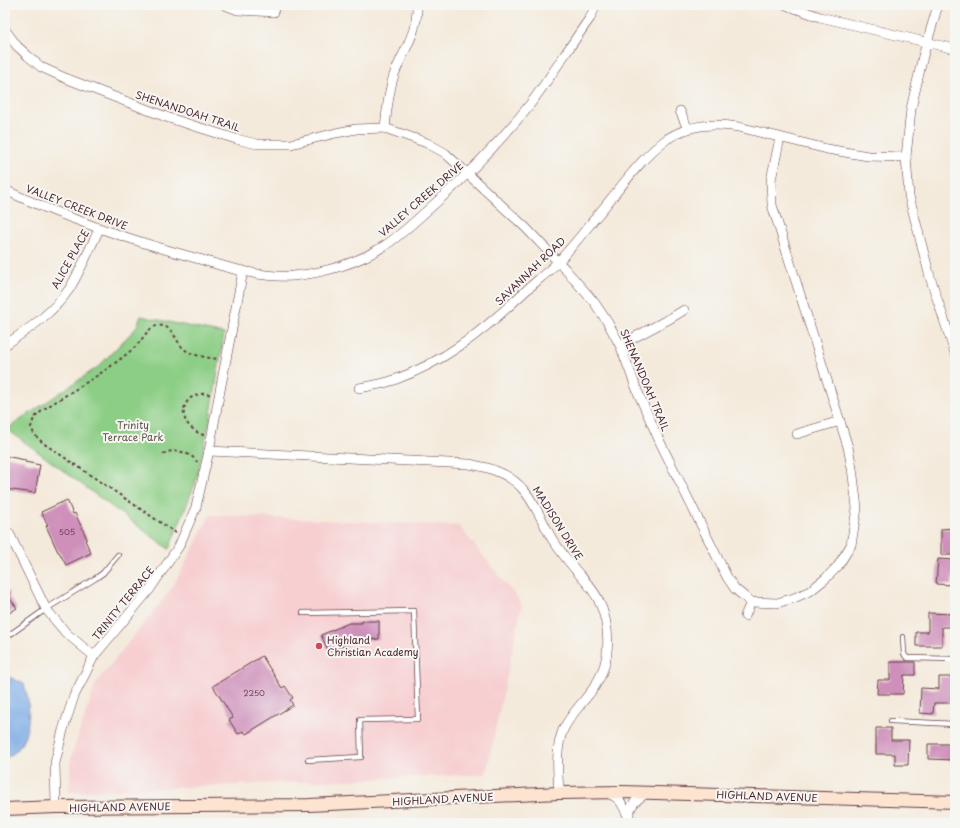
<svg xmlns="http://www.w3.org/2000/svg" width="960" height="828" font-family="'Playpen Sans',sans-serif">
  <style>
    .built { fill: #f7cfd1 }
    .green { fill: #8cce85; stroke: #6b7658 }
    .water { fill: #7aaae5; stroke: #626488 }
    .building { fill: #ce8fba }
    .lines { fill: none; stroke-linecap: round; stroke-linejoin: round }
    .service-casing { stroke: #643d45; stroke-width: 6 }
    .minor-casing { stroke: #643d45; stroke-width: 10 }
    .secondary-casing { stroke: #643d45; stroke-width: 14 }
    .path { stroke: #643d45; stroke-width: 2; stroke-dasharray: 3 3; stroke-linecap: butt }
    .service { stroke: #fff; stroke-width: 4.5 }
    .minor { stroke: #fff; stroke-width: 9 }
    .secondary { stroke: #fde4d1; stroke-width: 12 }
    .poi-dot { fill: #d1495b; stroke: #f6f6f2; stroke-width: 1.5 }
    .labels { text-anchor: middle; stroke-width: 4; stroke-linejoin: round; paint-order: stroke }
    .number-label { font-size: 8px; fill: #6b3b4f }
    .street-label { font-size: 10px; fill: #4a1f2b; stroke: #f6f6f2 }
    .park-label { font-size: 10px; fill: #5e5446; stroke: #f6f6f2 }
    .poi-label { font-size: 10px; fill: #4a1f2b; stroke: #f6f6f2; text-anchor: start }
  </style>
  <rect width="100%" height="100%" fill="#f6f6f2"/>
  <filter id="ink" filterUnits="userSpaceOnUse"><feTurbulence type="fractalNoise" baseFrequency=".025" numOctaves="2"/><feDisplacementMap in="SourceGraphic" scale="8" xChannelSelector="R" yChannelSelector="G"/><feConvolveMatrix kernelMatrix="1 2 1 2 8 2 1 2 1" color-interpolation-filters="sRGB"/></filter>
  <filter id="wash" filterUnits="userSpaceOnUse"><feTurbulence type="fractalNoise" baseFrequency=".012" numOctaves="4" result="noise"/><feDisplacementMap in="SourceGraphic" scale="16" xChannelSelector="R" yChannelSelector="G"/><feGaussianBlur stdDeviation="0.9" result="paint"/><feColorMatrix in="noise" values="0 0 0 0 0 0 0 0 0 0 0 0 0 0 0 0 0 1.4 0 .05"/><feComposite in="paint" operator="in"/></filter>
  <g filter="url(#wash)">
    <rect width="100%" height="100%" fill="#f4eadb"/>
    <!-- built -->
    <polygon class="built" points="210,515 459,526 522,604 486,774 69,792 71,757 96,683 172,588"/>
    <!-- green -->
    <polygon class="green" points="141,316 224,334 210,420 195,484 169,549 7,429 98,367 136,328"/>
    <!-- water -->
    <path class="water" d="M5,675l19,9c7,20 7,48 -6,65 -3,4 -9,7 -13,10z"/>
    <g id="blocks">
      <!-- building -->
      <g class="building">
        <polygon points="5,456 25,460 25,462 40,465 35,493 5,489"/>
        <polygon points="67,500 73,514 75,513 87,539 85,540 91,553 66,565 59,552 58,552 46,526 48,525 41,512"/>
        <polygon points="955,528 955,555 941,555 941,529"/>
        <polygon points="938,559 954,560 952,585 936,584"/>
        <polygon points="5,587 10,594 8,596 17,608 5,616"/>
        <polygon points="928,613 953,614 953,627 942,627 942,646 916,646 916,632 928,632"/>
        <polygon points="362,621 379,621 379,639 355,641 329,652 321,635 349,623 362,623"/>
        <polygon points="262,656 282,688 285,686 293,698 290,700 293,705 246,734 243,731 238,734 229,720 233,718 213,686"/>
        <polygon points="890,662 915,662 915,675 904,675 903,694 877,694 878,680 890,680"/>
        <polygon points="939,677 954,677 953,703 934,703 933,714 920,713 921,688 939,689"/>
        <polygon points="876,728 891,728 891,740 909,740 908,765 895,765 895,754 876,754"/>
        <polygon points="928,744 955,744 955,760 928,759"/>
        <rect x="114" y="820" width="18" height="3"/>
      </g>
    </g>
  </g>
  <g filter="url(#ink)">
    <use href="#blocks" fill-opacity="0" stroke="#643d45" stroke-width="1"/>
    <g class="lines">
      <defs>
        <g id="service">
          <polyline points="303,613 414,611 418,719 360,720 361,757 308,760"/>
          <polyline points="903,637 904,654 907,658 955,659"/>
          <polyline points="5,638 46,609 96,578 103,573 118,555"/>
          <polyline points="891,721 955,724"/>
        </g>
        <g id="minor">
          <polyline points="225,5 238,10 274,12"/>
          <polyline points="786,5 820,17 955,49"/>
          <polyline points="938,5 923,56 911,109 906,157 909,196 930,277 955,353"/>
          <polyline points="5,30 17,46 28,56 41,67 65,78 169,118 236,139 257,144 291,144 336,133 356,129 385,128 427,143 445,153 526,228 565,269 594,302 608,323 620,345 639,395 660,442 727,577 735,589 751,602 777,603 794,598 810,591 825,579 838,566 851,545 857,508 852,468 848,447 772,205 771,180 780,138"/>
          <polyline points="680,111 688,129"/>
          <path d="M385,128c2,-19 3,-35 9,-53 9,-24 24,-42 23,-70"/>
          <path d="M5,190c62,29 128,51 194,69 30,9 62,19 94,17 31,-3 65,-13 91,-30 16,-10 31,-25 46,-38 37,-32 71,-67 101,-105 21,-28 39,-57 59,-85l6,-13"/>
          <path d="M5,345c24,-16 49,-33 65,-57 11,-19 20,-39 29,-59"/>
          <polyline points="620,345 671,318 684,310"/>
          <path d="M359,388c11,-2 24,-4 35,-8 50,-18 88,-48 127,-85 12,-11 26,-22 38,-34 13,-14 25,-29 37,-44 21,-24 45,-60 71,-78 23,-15 46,-16 72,-12l88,22 41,7 38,1"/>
          <polyline points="797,434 840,421"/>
          <path d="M209,451l260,13c9,2 18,3 27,7 33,12 40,40 56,68 7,10 14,20 22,29 8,10 18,19 24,31 13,27 14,61 -3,87 -10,15 -24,27 -32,44 -8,19 -5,43 -4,63"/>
          <polyline points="9,533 46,609 66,633 94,656"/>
          <polyline points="745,616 751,602"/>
          <path d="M607,793c14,5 15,11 21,23"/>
          <polyline points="56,807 55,763 63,730 74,696 94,656 150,589 179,546 196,507 209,451 219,396 243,271"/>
          <path d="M628,823c0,-15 6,-23 19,-30"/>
        </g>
        <polyline id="secondary" points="5,809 56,807 309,805 559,793 623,792 955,802"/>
      </defs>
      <!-- service casing -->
      <use href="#service" class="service-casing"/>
      <!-- minor casing -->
      <use href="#minor" class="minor-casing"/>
      <!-- secondary casing -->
      <use href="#secondary" class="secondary-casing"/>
      <!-- path -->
      <g class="path">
        <path d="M204,435c-5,-1 -7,-3 -11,-6 -16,-11 -10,-34 9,-35 3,-1 6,0 9,1"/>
        <path d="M163,454c10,-6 28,-2 34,8"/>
        <path d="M176,533l-133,-90 -9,-9 -3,-7 3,-9 10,-9c31,-20 64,-38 91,-62 8,-7 15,-25 28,-21 10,2 13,15 20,22 8,8 23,9 34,11"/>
      </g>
      <!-- service -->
      <use href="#service" class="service"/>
      <!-- minor -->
      <use href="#minor" class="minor"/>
      <!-- secondary -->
      <use href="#secondary" class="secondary"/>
    </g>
  </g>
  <!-- markers -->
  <circle class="poi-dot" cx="319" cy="646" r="4"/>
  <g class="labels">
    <!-- number labels -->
    <g class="number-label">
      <text x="67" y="535">505</text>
      <text x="254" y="696">2250</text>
    </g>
    <!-- street labels -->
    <g class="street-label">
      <text transform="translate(188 111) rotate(18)" y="4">SHENANDOAH TRAIL</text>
      <text transform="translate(421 199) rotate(-41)" y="4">VALLEY CREEK DRIVE</text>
      <text transform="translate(77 207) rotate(21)" y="4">VALLEY CREEK DRIVE</text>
      <text transform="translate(70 259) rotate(-61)" y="4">ALICE PLACE</text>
      <text transform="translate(530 271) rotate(-44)" y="4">SAVANNAH ROAD</text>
      <text transform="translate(645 380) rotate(67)" y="4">SHENANDOAH TRAIL</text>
      <text transform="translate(558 523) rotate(58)" y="4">MADISON DRIVE</text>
      <text transform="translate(123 603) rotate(-51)" y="4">TRINITY TERRACE</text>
      <text transform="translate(767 796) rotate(2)" y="4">HIGHLAND AVENUE</text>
      <text transform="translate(443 799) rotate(-3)" y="4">HIGHLAND AVENUE</text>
      <text transform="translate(120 807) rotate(-1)" y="4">HIGHLAND AVENUE</text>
    </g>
    <!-- park labels -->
    <g class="park-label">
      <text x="133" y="429">Trinity<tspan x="133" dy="12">Terrace Park</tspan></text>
    </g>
    <!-- poi labels -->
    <g class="poi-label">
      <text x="327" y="644">Highland<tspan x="327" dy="12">Christian Academy</tspan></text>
    </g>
  </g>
  <!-- margin -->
  <rect width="960" height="828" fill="none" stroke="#f6f6f2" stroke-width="20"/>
</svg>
